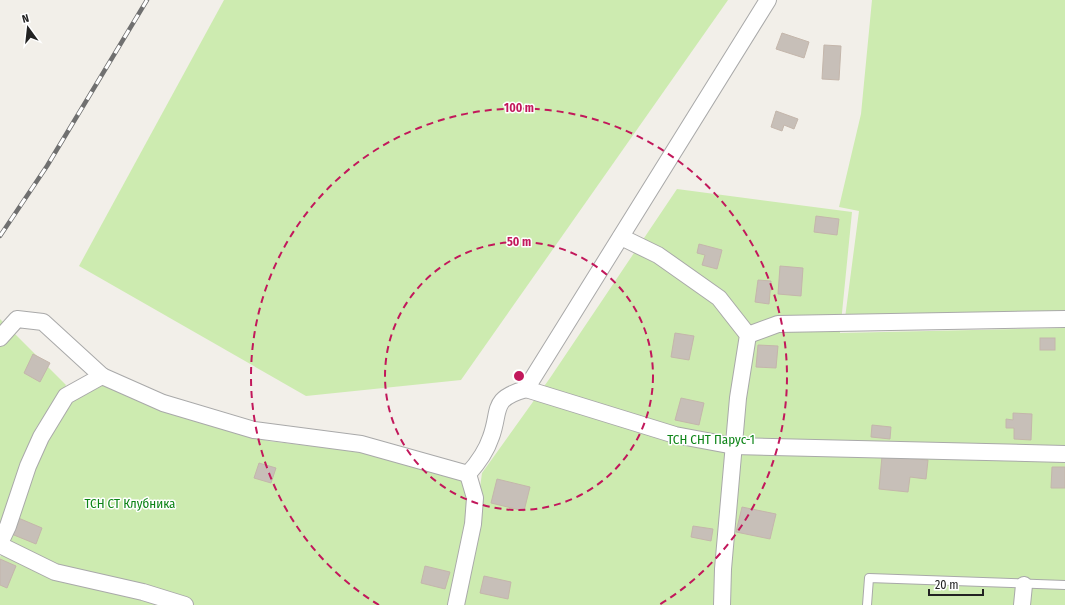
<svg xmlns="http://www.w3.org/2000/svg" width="1065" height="605" font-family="'Fira Sans Condensed',sans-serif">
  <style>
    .grass { fill: #cdebb0 }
    .building { fill: #c7bfb8; stroke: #c4b6ab }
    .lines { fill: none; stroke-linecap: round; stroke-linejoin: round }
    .service-casing { stroke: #a9a9a9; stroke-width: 10 }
    .minor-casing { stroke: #a9a9a9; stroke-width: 18 }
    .service { stroke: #fff; stroke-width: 8 }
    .minor { stroke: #fff; stroke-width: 16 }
    .rail-casing { stroke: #707070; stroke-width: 4.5 }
    .rail { stroke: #fff; stroke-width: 3; stroke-dasharray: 9; stroke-linecap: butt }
    .ring { fill: none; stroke: #c2185b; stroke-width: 2; stroke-dasharray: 7 5 }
    .labels { text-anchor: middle; stroke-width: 3; stroke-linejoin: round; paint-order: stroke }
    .park-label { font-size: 13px; fill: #0c8416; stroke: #fff }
    .centre { fill: #c2185b; stroke: #fff; stroke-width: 2 }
    .ring-label { font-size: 12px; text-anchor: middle; font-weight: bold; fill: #c2185b; stroke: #fff; stroke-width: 3; stroke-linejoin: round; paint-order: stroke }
  </style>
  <rect width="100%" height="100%" fill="#f2efe9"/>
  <!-- grass -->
  <g class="grass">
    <polygon points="224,0 728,0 461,380 306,396 79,266"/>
    <polygon points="872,0 1065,0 1065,315 845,318 859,211 839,207 861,114"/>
    <polygon points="677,189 852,212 840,333 1065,328 1065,605 464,605 482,473 550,378"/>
    <polygon points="0,319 66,385 36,428 0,528"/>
    <polygon points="101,385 215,426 268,441 355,451 460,479 470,497 452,605 0,605 0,557 19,516 35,464 70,400"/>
  </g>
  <!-- building -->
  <g class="building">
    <polygon points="782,33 809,42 804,58 776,49"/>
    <polygon points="824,45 841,46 839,80 822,79"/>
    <polygon points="776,111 798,119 794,129 784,125 782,131 771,127"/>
    <polygon points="816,216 839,219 837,235 814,232"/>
    <polygon points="699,244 722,250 717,269 702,265 705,255 697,253"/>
    <polygon points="780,266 803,268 801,296 778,294"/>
    <polygon points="758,280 771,281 769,304 755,302"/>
    <polygon points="675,333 694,336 689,360 671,357"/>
    <rect x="1040" y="338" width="15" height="12"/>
    <polygon points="758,345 778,346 776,368 756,367"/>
    <polygon points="33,354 50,363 40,382 24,373"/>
    <polygon points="681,398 704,403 699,425 675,420"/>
    <polygon points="1013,413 1032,414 1031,440 1014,439 1014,428 1006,428 1006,419 1013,420"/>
    <polygon points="872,425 891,427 890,439 871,437"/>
    <polygon points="882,456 928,460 926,479 910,477 908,492 879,489"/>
    <polygon points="259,463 276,468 271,483 254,478"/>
    <polygon points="1052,467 1065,467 1065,488 1051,488"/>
    <polygon points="497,479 530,487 524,511 491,503"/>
    <polygon points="742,507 776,514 770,539 736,532"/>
    <polygon points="16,517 42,528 36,544 9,533"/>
    <polygon points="693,526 713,529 711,541 691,537"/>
    <polygon points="0,559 16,566 7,588 0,585"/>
    <polygon points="425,566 450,572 445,589 421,583"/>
    <polygon points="484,576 511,582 508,599 480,593"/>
  </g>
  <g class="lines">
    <defs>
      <polyline id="service" points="867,605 869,578 1065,585"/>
      <g id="minor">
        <polyline points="621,237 658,255 719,298 748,335 738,398 723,569 722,605"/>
        <polyline points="748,335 778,324 1065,319"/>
        <polyline points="0,338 17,319 43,322 102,376"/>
        <polyline points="526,389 675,435 734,446 1065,454"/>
        <polyline points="0,543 8,526 28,466 41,437 66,396 102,376 163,403 254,430 361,444 468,474"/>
        <polyline points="0,545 55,572 143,592 185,605"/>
        <path d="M456,605l17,-81 2,-26 -7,-24c10,-11 18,-22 23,-37 10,-27 -1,-38 35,-48l242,-389"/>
        <polyline points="1022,605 1024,585"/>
      </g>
    </defs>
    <!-- service casing -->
    <use href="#service" class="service-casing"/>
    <!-- minor casing -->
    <use href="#minor" class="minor-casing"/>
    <!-- service -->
    <use href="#service" class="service"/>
    <!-- minor -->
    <use href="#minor" class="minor"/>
    <defs>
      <polyline id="rail" points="0,236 47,166 147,0"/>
    </defs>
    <!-- rail casing -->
    <use href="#rail" class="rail-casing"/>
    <!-- rail -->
    <use href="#rail" class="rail"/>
  </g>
  <!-- distance rings -->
  <g class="ring">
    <circle cx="519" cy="376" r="134"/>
    <path d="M379 605A268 268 0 1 1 659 605"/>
  </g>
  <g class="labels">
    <!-- park labels -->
    <g class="park-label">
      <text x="711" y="444">ТСН СНТ Парус-1</text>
      <text x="130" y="508">ТСН СТ Клубника</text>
    </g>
  </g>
  <circle cx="519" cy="376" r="6" class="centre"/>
  <g class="ring-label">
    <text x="519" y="112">100 m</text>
    <text x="519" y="246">50 m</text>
  </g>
  <!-- north arrow -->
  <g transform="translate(28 28) rotate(345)" stroke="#ffffff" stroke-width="3" paint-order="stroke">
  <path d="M0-3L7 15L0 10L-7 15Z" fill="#222222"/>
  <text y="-6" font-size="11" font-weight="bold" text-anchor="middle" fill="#222222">N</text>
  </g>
  <!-- scale -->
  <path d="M929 589v6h54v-6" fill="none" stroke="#222222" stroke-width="2"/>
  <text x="935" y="589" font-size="12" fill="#222222" stroke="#ffffff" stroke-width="3" paint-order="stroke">20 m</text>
</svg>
